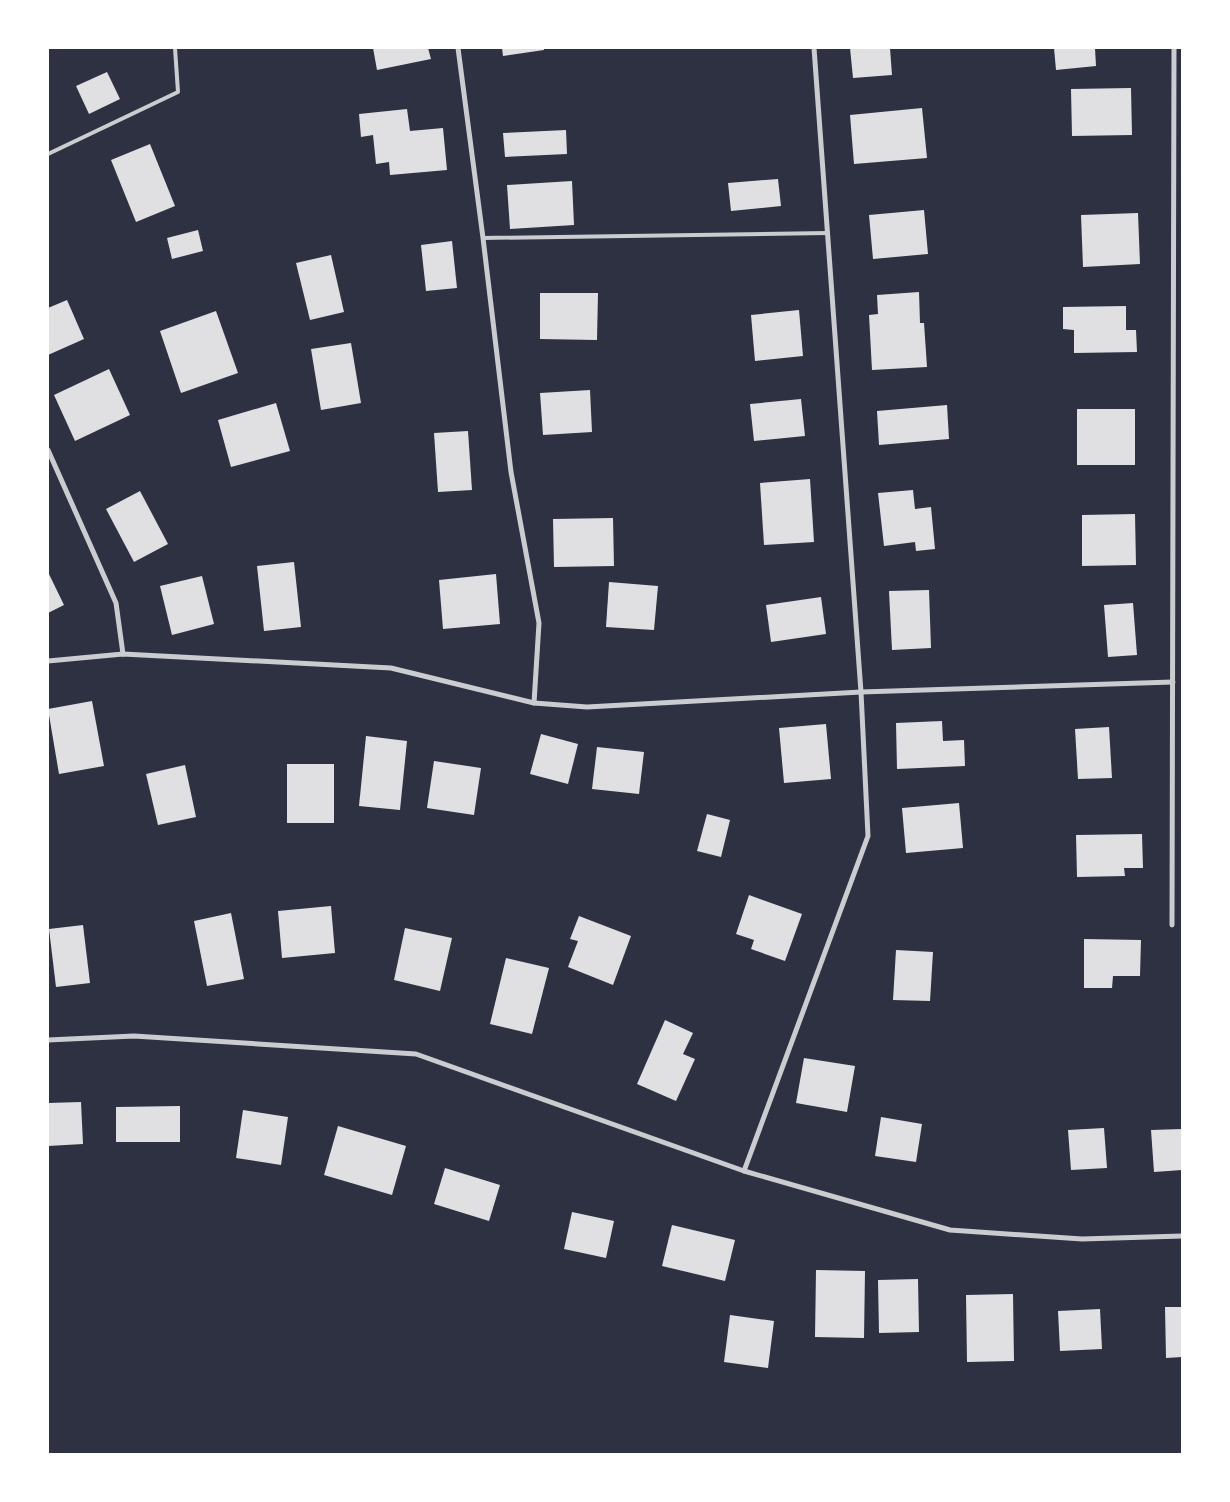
<svg xmlns="http://www.w3.org/2000/svg" width="1230" height="1502" font-family="Rubik,sans-serif">
  <style>
    .building { fill: #e0e0e3 }
    .lines { fill: none; stroke-linecap: round; stroke-linejoin: round }
    .service { stroke: #caccd0; stroke-width: 4 }
    .minor { stroke: #caccd0; stroke-width: 5 }
  </style>
  <rect width="100%" height="100%" fill="#2d3142"/>
  <!-- building -->
  <g class="building">
    <polygon points="373,48 428,48 431,59 377,70"/>
    <polygon points="502,48 544,48 544,50 503,56"/>
    <polygon points="850,48 890,48 892,75 853,78"/>
    <polygon points="1054,48 1095,48 1096,66 1056,70"/>
    <polygon points="107,72 120,99 89,114 76,86"/>
    <polygon points="1131,88 1132,135 1072,136 1071,89"/>
    <polygon points="922,108 927,158 854,164 850,115"/>
    <polygon points="407,109 410,131 443,128 447,170 390,175 389,162 376,164 373,135 361,137 359,114"/>
    <polygon points="566,130 567,154 505,157 503,133"/>
    <polygon points="150,144 175,206 136,222 111,160"/>
    <polygon points="778,179 781,206 731,211 728,183"/>
    <polygon points="572,181 574,225 510,229 507,185"/>
    <polygon points="924,210 928,254 873,259 869,215"/>
    <polygon points="1138,213 1140,264 1083,267 1081,215"/>
    <polygon points="198,230 203,251 172,259 167,238"/>
    <polygon points="452,241 457,288 426,291 421,245"/>
    <polygon points="331,255 344,312 310,320 296,263"/>
    <polygon points="919,292 920,323 924,323 927,367 872,370 869,315 878,314 877,295"/>
    <polygon points="540,293 598,293 597,340 540,339"/>
    <polygon points="67,300 84,339 48,355 48,308"/>
    <polygon points="1126,306 1126,330 1136,330 1137,352 1074,353 1074,330 1063,329 1063,307"/>
    <polygon points="799,310 803,356 755,361 751,315"/>
    <polygon points="216,311 238,373 181,393 160,331"/>
    <polygon points="351,343 361,403 321,410 311,349"/>
    <polygon points="109,369 130,415 75,441 54,395"/>
    <polygon points="590,390 592,432 543,435 540,393"/>
    <polygon points="801,399 805,436 754,441 750,404"/>
    <polygon points="276,403 290,451 231,467 218,420"/>
    <polygon points="947,405 949,439 879,445 877,411"/>
    <rect x="1077" y="409" width="58" height="56"/>
    <polygon points="468,431 472,490 438,492 434,433"/>
    <polygon points="810,479 814,542 764,545 760,483"/>
    <polygon points="913,490 915,509 931,507 935,549 916,551 915,542 884,546 878,493"/>
    <polygon points="140,491 168,544 134,562 106,509"/>
    <polygon points="1135,514 1136,565 1082,566 1082,515"/>
    <polygon points="613,518 614,566 554,567 553,519"/>
    <polygon points="294,562 301,627 264,631 257,566"/>
    <polygon points="48,572 64,605 48,613"/>
    <polygon points="496,574 500,624 443,629 439,580"/>
    <polygon points="202,576 214,624 172,635 160,586"/>
    <polygon points="609,582 658,586 654,630 606,627"/>
    <polygon points="929,590 931,648 892,650 889,591"/>
    <polygon points="821,597 826,634 771,642 766,605"/>
    <polygon points="1133,603 1137,655 1108,657 1104,605"/>
    <polygon points="92,701 104,766 59,774 48,709"/>
    <polygon points="942,721 943,741 964,740 965,766 897,769 896,723"/>
    <polygon points="826,724 831,779 784,783 779,728"/>
    <polygon points="1109,727 1112,778 1078,779 1075,729"/>
    <polygon points="541,734 578,744 568,784 530,774"/>
    <polygon points="366,736 407,741 400,810 359,806"/>
    <polygon points="597,747 644,752 639,794 592,789"/>
    <polygon points="434,761 481,768 474,815 427,808"/>
    <rect x="287" y="764" width="47" height="59"/>
    <polygon points="185,765 196,817 158,825 146,774"/>
    <polygon points="959,803 963,848 906,853 902,808"/>
    <polygon points="707,814 730,820 721,857 697,851"/>
    <polygon points="1142,834 1143,868 1124,868 1125,876 1077,877 1076,835"/>
    <polygon points="749,895 802,914 785,961 751,949 754,940 736,934"/>
    <polygon points="331,906 335,953 282,958 278,911"/>
    <polygon points="231,913 244,979 207,986 194,921"/>
    <polygon points="579,916 631,936 613,985 568,967 578,941 570,939"/>
    <polygon points="83,925 90,983 56,987 49,929"/>
    <polygon points="405,928 452,938 440,991 394,980"/>
    <polygon points="1084,939 1141,940 1140,976 1113,976 1112,988 1084,988"/>
    <polygon points="896,950 933,952 930,1001 893,1000"/>
    <polygon points="506,958 549,968 532,1034 490,1024"/>
    <polygon points="665,1020 693,1033 683,1054 695,1059 676,1101 637,1084"/>
    <polygon points="804,1058 855,1066 847,1112 796,1103"/>
    <polygon points="81,1102 83,1144 48,1146 48,1103"/>
    <polygon points="180,1106 180,1142 116,1142 116,1107"/>
    <polygon points="243,1110 288,1117 281,1165 236,1158"/>
    <polygon points="881,1117 922,1124 916,1162 875,1156"/>
    <polygon points="338,1126 406,1146 392,1195 324,1175"/>
    <polygon points="1104,1128 1107,1168 1071,1170 1068,1130"/>
    <polygon points="1182,1129 1182,1170 1154,1172 1151,1130"/>
    <polygon points="445,1168 500,1185 489,1221 434,1204"/>
    <polygon points="572,1212 614,1221 606,1258 564,1249"/>
    <polygon points="672,1225 735,1240 725,1281 662,1266"/>
    <polygon points="816,1270 865,1271 864,1338 815,1337"/>
    <polygon points="918,1279 919,1332 879,1333 878,1280"/>
    <polygon points="1013,1294 1014,1361 967,1362 966,1295"/>
    <polygon points="1165,1307 1182,1307 1182,1357 1166,1358"/>
    <polygon points="1100,1309 1102,1349 1060,1351 1058,1311"/>
    <polygon points="730,1315 774,1321 768,1368 724,1362"/>
  </g>
  <g class="lines">
    <!-- service -->
    <g class="service">
      <polyline points="48,154 178,92 175,48"/>
      <polyline points="483,238 828,233"/>
    </g>
    <!-- minor -->
    <g class="minor">
      <polyline points="458,48 483,238 511,472 539,623 534,703"/>
      <polyline points="48,450 116,603 123,654"/>
      <polyline points="48,661 123,654 391,668 534,703 587,707 861,692 1173,682"/>
      <polyline points="1172,925 1174,48"/>
      <polyline points="48,1040 134,1036 416,1054 744,1171 950,1230 1082,1239 1182,1236"/>
      <polyline points="744,1171 868,836 861,692 814,48"/>
    </g>
  </g>
  <!-- border -->
  <rect width="1230" height="1502" fill="none" stroke="#ffffff" stroke-width="98"/>
</svg>
